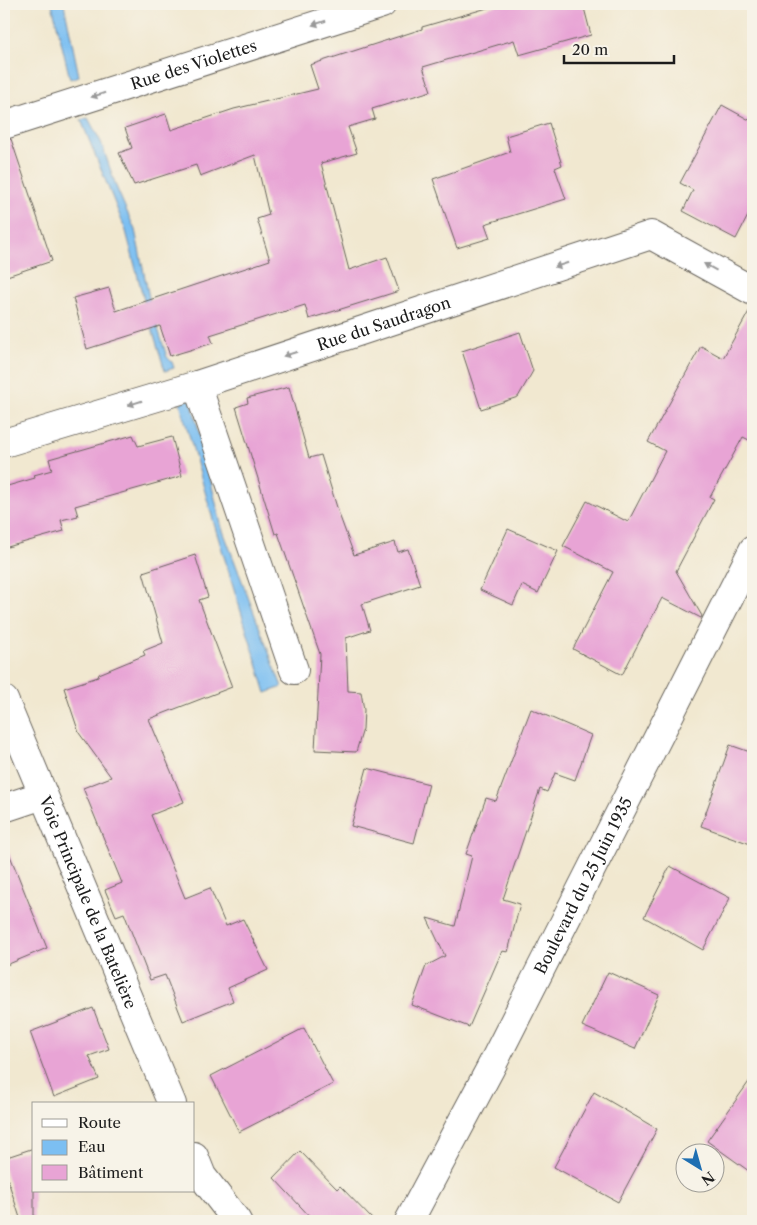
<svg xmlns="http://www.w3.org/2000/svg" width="757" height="1225" font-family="'Libre Caslon Text',serif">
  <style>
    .water { fill: #7cbff2; stroke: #4c6e87 }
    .building { fill: #e8a4d5 }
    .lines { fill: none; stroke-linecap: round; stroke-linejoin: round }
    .minor-casing { stroke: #67635b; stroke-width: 30 }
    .major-casing { stroke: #67635b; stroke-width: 30 }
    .minor { stroke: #fff; stroke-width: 28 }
    .major { stroke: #fff; stroke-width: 28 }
    .oneway { fill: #999 }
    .labels { text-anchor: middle; stroke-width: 4; stroke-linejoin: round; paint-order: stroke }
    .street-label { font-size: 16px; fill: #1c1c1c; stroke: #f7f3e8 }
  </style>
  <rect width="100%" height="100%" fill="#f7f3e8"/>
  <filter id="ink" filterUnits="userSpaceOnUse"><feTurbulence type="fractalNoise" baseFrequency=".02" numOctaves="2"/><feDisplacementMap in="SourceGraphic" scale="10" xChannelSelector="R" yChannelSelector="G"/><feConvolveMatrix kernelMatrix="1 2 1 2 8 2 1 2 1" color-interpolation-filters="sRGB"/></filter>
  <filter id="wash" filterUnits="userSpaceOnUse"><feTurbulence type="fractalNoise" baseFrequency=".0096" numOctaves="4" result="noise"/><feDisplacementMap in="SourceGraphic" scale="20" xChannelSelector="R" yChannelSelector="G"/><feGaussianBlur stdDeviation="1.12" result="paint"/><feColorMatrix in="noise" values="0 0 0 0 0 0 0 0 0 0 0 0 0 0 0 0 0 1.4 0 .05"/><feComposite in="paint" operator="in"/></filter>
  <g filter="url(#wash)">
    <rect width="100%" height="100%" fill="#f1e8d0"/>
    <!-- water -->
    <g class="water">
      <polygon points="52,4 64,4 79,76 70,79"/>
      <polygon points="88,118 101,142 117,189 135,230 151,307 167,357 172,362 174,368 165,371 147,312 126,231 81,120"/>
      <polygon points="191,399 222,528 282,687 266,693 215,527 180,403"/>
    </g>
    <g id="blocks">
      <!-- building -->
      <g class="building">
        <polygon points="501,4 583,4 591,35 519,55 514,40 423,67 431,91 372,109 375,119 348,127 357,153 321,163 349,270 387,257 399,291 309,319 305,305 210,335 213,343 170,356 160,326 87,349 73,298 109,288 116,311 270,260 257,219 269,215 255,155 200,176 196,165 134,185 119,153 132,148 125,128 166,114 171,130 234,109 318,89 310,65 422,29 422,27"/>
        <polygon points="722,105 753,122 753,206 736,239 683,211 693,190 680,183"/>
        <polygon points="549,123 562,165 555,168 566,199 485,224 490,238 457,248 433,179 510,152 506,136"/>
        <polygon points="11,139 52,261 4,277 4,140"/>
        <polygon points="752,306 753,307 753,442 743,437 710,497 714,499 676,571 702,616 701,618 662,598 622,675 573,649 613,572 563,546 587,501 628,522 665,451 648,442 701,346 723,358"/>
        <polygon points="520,332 533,371 518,397 481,409 462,351"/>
        <polygon points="289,387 309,458 321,455 339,514 354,555 395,542 398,552 408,549 420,585 362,604 370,630 346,638 348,691 361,692 364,710 363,729 356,752 315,750 320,654 278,533 275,534 236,407 248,403 247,398"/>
        <polygon points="133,435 138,446 172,437 182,476 75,506 78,516 61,520 64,531 4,548 4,487 35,478 34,475 52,470 49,459"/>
        <polygon points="508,529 558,551 538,593 522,585 513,605 480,590"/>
        <polygon points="195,555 208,597 199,600 232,687 149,719 184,802 151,815 185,898 210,888 226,926 243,919 268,970 228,988 233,1001 183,1021 165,975 150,980 124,913 116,916 105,890 122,883 83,788 111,777 79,733 64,688 98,677 99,674 145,655 143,651 163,643 143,572"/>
        <polygon points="531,709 591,735 575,780 555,773 547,792 540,789 503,899 520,904 508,952 502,951 469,1027 412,1005 426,966 445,956 427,918 455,926 472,856 466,854 486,798 496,801"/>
        <polygon points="730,745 753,753 753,845 701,826"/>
        <polygon points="367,768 429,784 414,843 351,826"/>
        <polygon points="4,843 5,843 47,948 4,966"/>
        <polygon points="670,866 730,898 703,950 644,917"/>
        <polygon points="608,972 659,995 635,1049 582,1026"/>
        <polygon points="93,1008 109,1049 89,1056 99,1079 54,1097 30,1032"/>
        <polygon points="304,1028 333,1084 239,1132 211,1076"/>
        <polygon points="753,1076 753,1174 707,1141"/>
        <polygon points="594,1092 657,1129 618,1202 554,1167"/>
        <polygon points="34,1148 34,1221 21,1221 4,1168 4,1158"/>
        <polygon points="300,1151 337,1189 340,1186 374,1221 314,1221 274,1178"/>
      </g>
    </g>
  </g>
  <g filter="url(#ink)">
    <use href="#blocks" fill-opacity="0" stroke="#67635b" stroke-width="1"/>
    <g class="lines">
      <defs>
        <g id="minor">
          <path id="s1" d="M4,125l378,-121"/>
          <polyline points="197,385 294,670"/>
          <path id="s2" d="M4,443l193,-58 454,-150 102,56"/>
          <path id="s3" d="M4,700l168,404"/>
          <polyline points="4,808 43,795"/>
          <polyline points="194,1156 202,1176 237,1221"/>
        </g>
        <g id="major">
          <path id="s4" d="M409,1221l81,-152 263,-519"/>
        </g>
      </defs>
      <!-- minor casing -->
      <use href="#minor" class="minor-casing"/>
      <!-- major casing -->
      <use href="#major" class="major-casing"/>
      <!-- minor -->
      <use href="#minor" class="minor"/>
      <!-- major -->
      <use href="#major" class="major"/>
    </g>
    <!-- one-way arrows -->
    <defs><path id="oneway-solid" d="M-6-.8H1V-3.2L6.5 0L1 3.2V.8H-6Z" transform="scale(1.25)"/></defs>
    <g class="oneway">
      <use href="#oneway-solid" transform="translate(319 23) rotate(162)"/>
      <use href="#oneway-solid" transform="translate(98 95) rotate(162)"/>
      <use href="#oneway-solid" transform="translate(561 265) rotate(162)"/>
      <use href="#oneway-solid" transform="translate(710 267) rotate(-151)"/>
      <use href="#oneway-solid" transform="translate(290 354) rotate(162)"/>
      <use href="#oneway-solid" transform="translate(135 403) rotate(163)"/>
    </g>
  </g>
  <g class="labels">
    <!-- street labels -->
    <g class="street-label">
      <text dy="6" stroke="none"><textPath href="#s1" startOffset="199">Rue des Violettes</textPath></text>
      <text dy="6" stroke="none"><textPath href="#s2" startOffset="398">Rue du Saudragon</textPath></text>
      <text dy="6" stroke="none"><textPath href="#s4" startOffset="378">Boulevard du 25 Juin 1935</textPath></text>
      <text dy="6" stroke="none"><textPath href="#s3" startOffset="219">Voie Principale de la Batelière</textPath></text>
    </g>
  </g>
  <!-- margin -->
  <rect width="757" height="1225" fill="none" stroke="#f7f3e8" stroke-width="20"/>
  <!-- legend -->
  <rect x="32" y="1102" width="162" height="90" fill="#f7f3e8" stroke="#9f9d96"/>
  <rect x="42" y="1119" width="25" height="8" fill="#ffffff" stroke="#9f9d96"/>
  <text x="78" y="1128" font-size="15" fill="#1c1c1c">Route</text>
  <rect x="42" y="1140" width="25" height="15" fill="#7cbff2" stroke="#9f9d96"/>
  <text x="78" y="1152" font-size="15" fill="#1c1c1c">Eau</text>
  <rect x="42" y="1165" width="25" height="15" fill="#e8a4d5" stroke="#9f9d96"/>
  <text x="78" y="1178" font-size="15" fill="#1c1c1c">Bâtiment</text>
  <!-- north arrow -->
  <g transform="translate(700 1168) rotate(143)"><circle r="24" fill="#f7f3e8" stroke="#9f9d96"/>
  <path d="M0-4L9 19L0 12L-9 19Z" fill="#1f6fb2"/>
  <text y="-8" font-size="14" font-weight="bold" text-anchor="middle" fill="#1c1c1c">N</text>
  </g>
  <!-- scale -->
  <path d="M564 55v8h110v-8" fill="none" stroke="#1c1c1c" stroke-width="2.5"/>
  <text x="572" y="55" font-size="15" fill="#1c1c1c" stroke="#f7f3e8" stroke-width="4" paint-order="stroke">20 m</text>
</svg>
